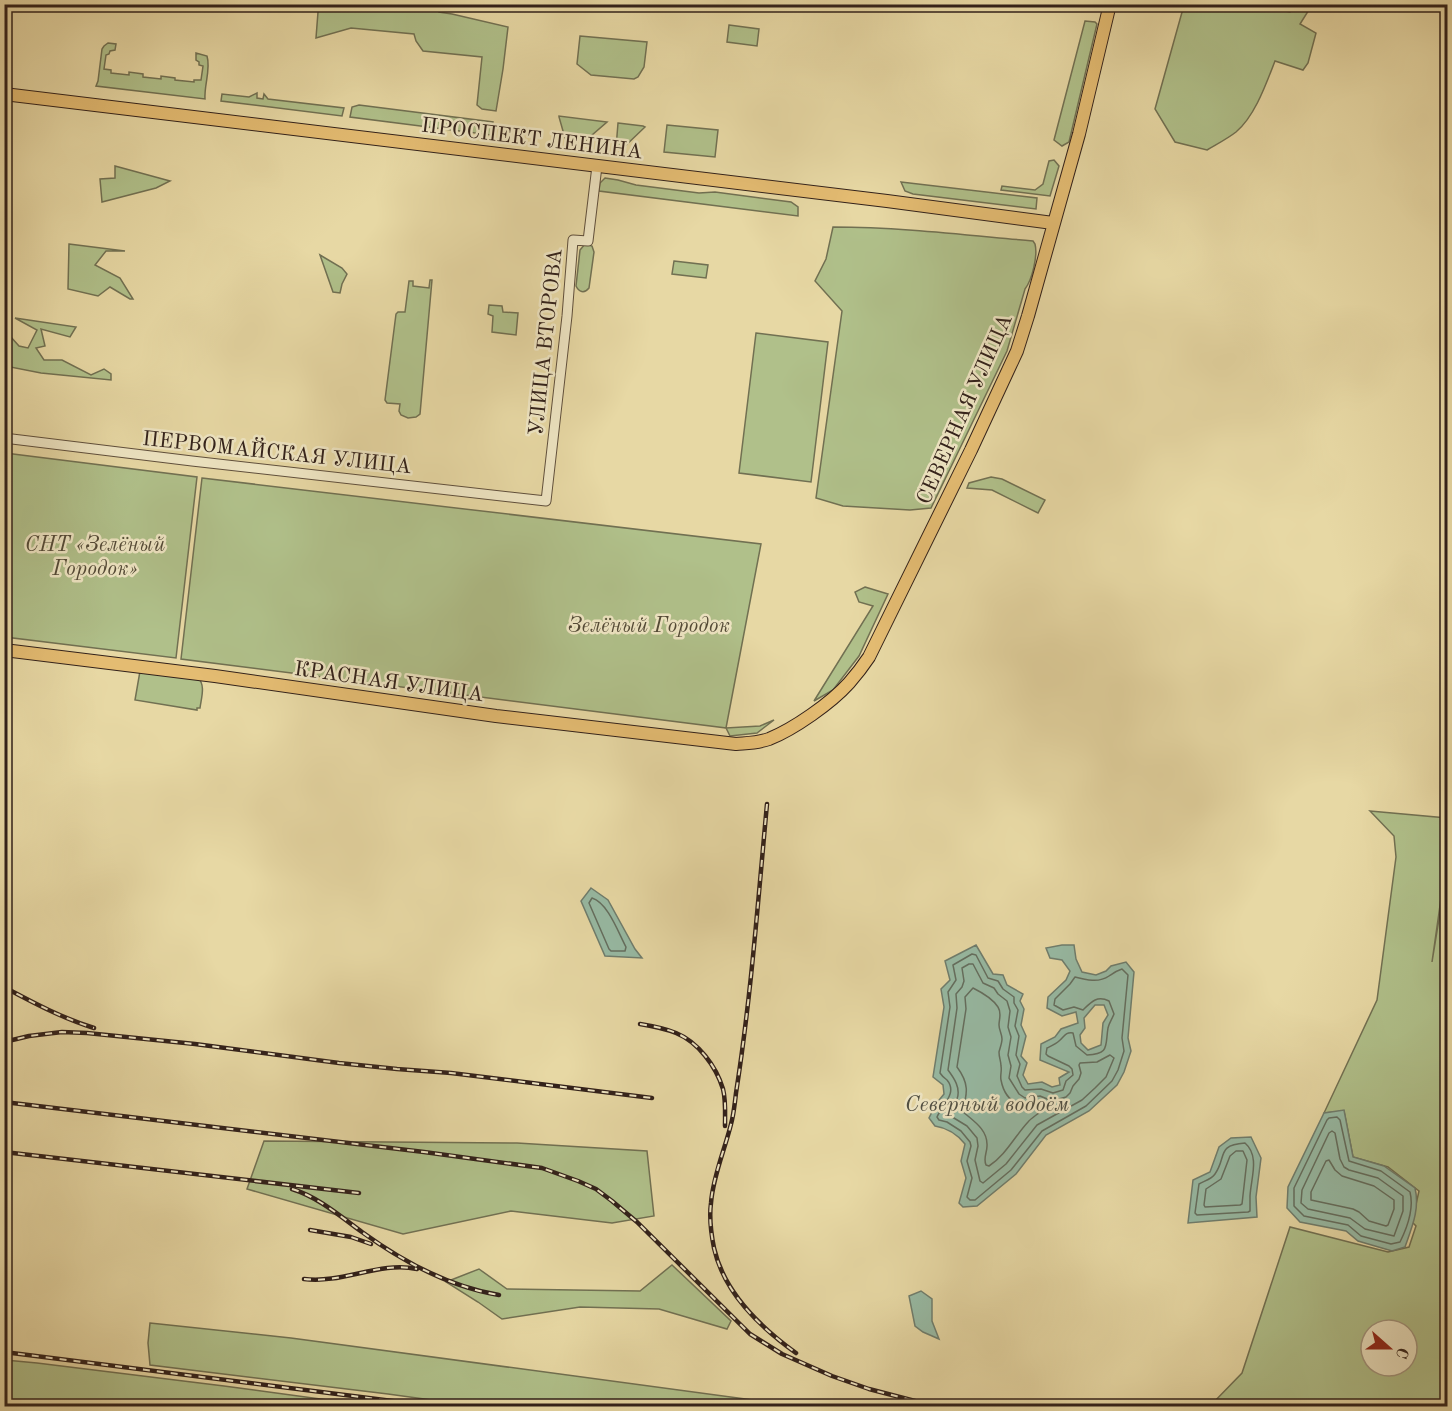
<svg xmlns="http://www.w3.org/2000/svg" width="1452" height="1411" font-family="'Old Standard TT',serif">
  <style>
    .green { fill: #b0c08a; stroke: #717052; stroke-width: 1.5; fill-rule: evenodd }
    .water { fill: #97baa4; stroke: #6f7d6d; stroke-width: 1.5; fill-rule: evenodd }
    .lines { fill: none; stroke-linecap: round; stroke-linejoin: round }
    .shore { stroke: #646e5f; stroke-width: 1.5 }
    .minor-casing { stroke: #5f4f3c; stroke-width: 11 }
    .major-casing { stroke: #32211a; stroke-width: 14 }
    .minor { stroke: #efe6c4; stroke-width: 9 }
    .major { stroke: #e4bc72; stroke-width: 12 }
    .rail-casing { stroke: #32211a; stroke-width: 4.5 }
    .rail { stroke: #efe6c4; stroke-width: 2; stroke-dasharray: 7; stroke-linecap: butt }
    .labels { text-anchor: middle; stroke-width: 5; stroke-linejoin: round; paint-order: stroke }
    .street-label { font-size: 21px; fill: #32211a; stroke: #efe6c4 }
    .park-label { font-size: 21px; font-style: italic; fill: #524936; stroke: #efe6c4 }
    .water-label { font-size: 22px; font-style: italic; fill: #504f43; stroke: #efe6c4 }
  </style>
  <rect width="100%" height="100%" fill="#e7d8a4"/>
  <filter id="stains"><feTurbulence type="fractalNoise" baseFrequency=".00333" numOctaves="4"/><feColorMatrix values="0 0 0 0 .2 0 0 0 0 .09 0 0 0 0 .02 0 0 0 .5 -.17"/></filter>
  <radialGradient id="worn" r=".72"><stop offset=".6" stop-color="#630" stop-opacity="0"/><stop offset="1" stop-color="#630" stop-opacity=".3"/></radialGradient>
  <!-- green -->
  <g class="green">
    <polygon points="308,5 440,5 439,12 452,14 508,27 503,69 496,111 482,109 477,105 482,57 423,51 416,41 414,34 351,28 316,38 318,12"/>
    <path d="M1184,5h68l38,7 4,-7h18l-12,19 16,9 -8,30 -5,7 -28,-9c-9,23 -20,55 -39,71 -9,7 -19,12 -29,18l-32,-8 -20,-33z"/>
    <polygon points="1085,21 1095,22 1097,24 1069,142 1062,146 1054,140"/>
    <polygon points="729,25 759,29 757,46 727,42"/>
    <polygon points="580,36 647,42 644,67 638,77 634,79 591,75 577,64"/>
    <path d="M108,43l8,1 -1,6 -5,1 -1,3 -3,1 -2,14 7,1v3l18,2v-3l14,2v3l18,2v-3l14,2v2l19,2v-2h7l2,-14 -4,-1v-3l-3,-2v-7l11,3c4,13 -3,29 -2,43l-109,-13 2,-5 4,-32 2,-3z"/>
    <polygon points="257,93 257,98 263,99 264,94 268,99 344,108 342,116 221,101 222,94 249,97"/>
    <polygon points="359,105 493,122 491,135 350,117 352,107"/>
    <polygon points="559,117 559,116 607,122 585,141 585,136 577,134 576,136 570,136 570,138 565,138"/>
    <polygon points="618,123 643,126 645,127 622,149 616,148"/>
    <polygon points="667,125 718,130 715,157 664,152"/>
    <polygon points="1054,160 1059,166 1050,196 1001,190 1002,186 1035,190 1043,184 1049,161"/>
    <polygon points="115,166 170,181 156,188 102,202 100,179 115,178"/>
    <polygon points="605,178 618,180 636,185 699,193 715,192 791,202 798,207 798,216 599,191 600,183"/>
    <polygon points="901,182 1037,198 1036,209 913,194 905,191"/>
    <path d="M833,227c67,0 133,8 200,14l2,3c3,12 -3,36 -10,45l-18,62 -76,157 -21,2 -67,-4 -27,-8 26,-187 -27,-30 11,-22z"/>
    <polygon points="69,244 125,251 106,251 95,265 120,278 133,299 130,299 110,287 98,296 68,289"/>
    <path d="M585,244l7,2 2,6 -5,36c-5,6 -10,4 -13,-2l4,-36z"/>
    <polygon points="320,255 342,268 347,274 342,284 340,293 333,292"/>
    <polygon points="674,261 708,265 706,278 672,274"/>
    <polygon points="430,280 432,280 420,414 416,417 408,418 401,415 399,411 400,404 387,403 385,400 396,314 398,312 405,312 409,281 413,281 413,286 429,288"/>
    <polygon points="489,305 502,306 503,312 518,313 516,335 492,332 493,316 488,314"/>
    <polygon points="15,318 76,327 70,337 41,329 45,346 36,348 44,360 62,360 91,375 104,369 111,374 111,380 41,373 5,366 5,339 10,336 19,346 28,348 37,330"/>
    <polygon points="756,333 828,342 811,482 739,473"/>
    <polygon points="5,453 197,477 176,658 5,637"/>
    <polygon points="991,477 1002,479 1045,500 1038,513 992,490 967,488 969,483"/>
    <polygon points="202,478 761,544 726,728 760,726 774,720 757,733 730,736 726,728 181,659"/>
    <polygon points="865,587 888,594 859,656 833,690 814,701 873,606 859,602 855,592"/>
    <path d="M140,671l58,7c8,7 3,21 2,30h-3v2l-62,-10z"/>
    <path d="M1370,811l77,7v38l-15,106 15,-92v536h-237l32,-33 48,-146 98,25 21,-5 7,-21 -4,-4 7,-31 -31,-24 -35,-10 -9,-46 -20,2 53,-113 19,-143 -2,-21zM1371,1330h36v36h-36z"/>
    <polygon points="264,1141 517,1143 647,1151 654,1216 612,1223 511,1211 403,1234 247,1189"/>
    <polygon points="672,1265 731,1321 727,1329 659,1309 580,1307 502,1319 478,1302 446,1282 479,1269 507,1289 640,1291"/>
    <polygon points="150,1323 291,1338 798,1406 475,1406 388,1394 150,1365 148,1343"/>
    <polygon points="5,1360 37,1363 224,1386 372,1406 5,1406"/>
  </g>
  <!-- water -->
  <g class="water">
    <polygon points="591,888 608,900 635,949 642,958 605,956 581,901"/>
    <path d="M976,945l17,29 10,1 4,10 16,9 -3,7 4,8 -3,16 5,11 -5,20 6,7 -4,12 5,9 14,-2 10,5 8,-2 -1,-7 10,-6 -29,-12 1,-16 14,-7 6,-8 17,-6 -2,-11 -14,4 -15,-8 1,-11 18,-17 4,-9 -8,-11 -12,-2 -4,-10 16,-3h12l2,14 6,13 14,3 10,-4 5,-5 15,-4 8,10 -6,66 3,13 -7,21 -7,13 -28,26 -43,24 -30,39 -39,32 -14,1 -4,-4 7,-25 -5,-17 4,-17c-8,-10 -17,-16 -30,-18l-6,-8 7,-14 8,-10 -1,-9 -10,-8 11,-70 -3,-18 9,-9 -5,-19zM1095,1005h9l4,10 -5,8 -2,22 -13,5 -7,-7 -1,-8 5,-7 -1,-10z"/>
    <path d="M1344,1110l9,47 31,9 31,22c5,21 -3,39 -10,59l-13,4 -34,-10 -12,-10 -46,-9 -13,-14 1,-21 36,-74z"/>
    <polygon points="1251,1137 1261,1158 1256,1197 1257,1217 1188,1223 1193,1180 1210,1172 1219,1147 1231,1138"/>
    <polygon points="921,1291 932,1299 932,1321 939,1339 923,1332 915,1326 909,1296"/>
  </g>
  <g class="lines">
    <!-- shore -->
    <g class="shore">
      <path d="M592,898c16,5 26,34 34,49l-1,4h-14l-2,-2 -20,-46z"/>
      <path d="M972,954l4,1 12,23 10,3 5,8 11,8v6l4,7 -3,16 4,10 -3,19 4,9 -3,12 5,11 3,3 16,-1 12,4 10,-3 3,-9 7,-6 -1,-6 -3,-3 -21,-10 -2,-2 1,-6c4,-2 9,-4 12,-7 6,-5 6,-9 14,-8l3,13 11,9c23,-1 18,-9 21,-27 1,-5 4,-9 6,-14l-5,-13c-12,-6 -18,1 -26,9l-9,-3 -11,3 -9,-5 1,-6 15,-15 5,-7c11,3 24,6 34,-1 6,-4 7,-5 13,-7l6,6 -6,63 2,13 -6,19 -6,11 -26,25 -44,25 -31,39 -36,30h-5l-3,-3 5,-19 -5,-17 4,-15 -1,-4 -9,-11 -14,-9 -8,-2 -2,-3c5,-12 21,-24 10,-37 -3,-2 -5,-4 -7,-7l10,-66 -2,-15 8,-12 -3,-15z"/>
      <path d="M969,964h4l10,19 11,5 4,6 9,7 3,10 -2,16 3,10 -3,18 3,11 -2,12 10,16 6,4 15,-2 12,5 14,-4 4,-4 3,-7 6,-7 2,-6 -2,-8 1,-2 17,-1 13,-7 4,3 -8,19 -11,11 -13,12 -45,25 -31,39 -23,19 -3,-2 -5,-21 3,-14 -1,-8 -10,-12 -18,-11 -1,-3c2,-4 7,-8 9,-13 4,-11 -3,-21 -9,-29l9,-62 -1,-14 6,-7 2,-6 -2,-13z"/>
      <path d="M973,988c8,4 20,11 25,19 4,6 1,12 1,18 0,5 3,9 3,14 0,4 -2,9 -3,13 0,6 2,9 2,14 1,5 -1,9 0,14 4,21 18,28 37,26l5,3c-4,5 -11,8 -15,13 -13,14 -23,34 -39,44l-3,-1c-3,-7 1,-12 1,-19 1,-17 -15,-26 -25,-35 6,-18 7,-28 -5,-44l9,-58 -1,-12z"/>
      <path d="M1337,1117l3,3 9,41 32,10 29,21c4,16 -3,36 -10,50l-9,2 -30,-8 -13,-11 -44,-9 -10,-10v-18l33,-68 2,-2z"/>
      <polygon points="1332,1131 1335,1133 1340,1159 1344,1167 1349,1170 1378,1178 1403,1196 1403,1211 1394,1236 1365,1229 1350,1218 1308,1209 1301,1203 1302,1190 1329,1133"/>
      <path d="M1245,1143c15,13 6,35 5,53 0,5 0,10 0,15l-2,1 -51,3 -2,-2 4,-29c5,-3 13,-5 16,-10 12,-17 1,-29 30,-31z"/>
      <polygon points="1236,1151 1243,1151 1247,1160 1242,1204 1240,1205 1205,1207 1204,1205 1206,1189 1221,1179 1230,1156"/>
      <polygon points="1329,1160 1335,1170 1342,1176 1374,1186 1394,1200 1394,1209 1388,1225 1386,1226 1369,1221 1359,1212 1353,1209 1311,1200 1311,1192 1326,1161"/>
    </g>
    <defs>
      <polyline id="minor" points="4,438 192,461 546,501 567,316 573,240 588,241 597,166"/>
      <g id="major">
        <polyline points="4,94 887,201 1053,223"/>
        <path d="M4,650l211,26 281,40 240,28c11,-1 22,-1 33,-5 25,-10 62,-36 80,-56 7,-8 14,-17 20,-26l102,-207 46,-99 11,-35 51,-182 31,-130"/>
      </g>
    </defs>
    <!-- minor casing -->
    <use href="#minor" class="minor-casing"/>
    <!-- major casing -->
    <use href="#major" class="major-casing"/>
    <!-- minor -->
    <use href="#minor" class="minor"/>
    <!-- major -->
    <use href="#major" class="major"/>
    <defs>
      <g id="rail">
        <path d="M767,804c-9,97 -16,193 -31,289 -1,9 -2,18 -4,27 -6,27 -19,55 -21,83 -2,15 0,30 3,45 10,45 46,79 82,105"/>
        <path d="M4,987c30,16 58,31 90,41"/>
        <path d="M640,1024c12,2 24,4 36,9 22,9 40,33 47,56 3,12 2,25 2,37"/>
        <polyline points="4,1042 29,1036 62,1032 87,1033 195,1044 339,1063 397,1069 451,1073 652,1098"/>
        <polyline points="4,1102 424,1152 542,1168 578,1181 596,1189 612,1201 637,1222 750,1334 782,1354 832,1376 869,1389 915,1401"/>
        <polyline points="4,1152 359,1193"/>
        <path d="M292,1189c26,8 48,27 70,43 40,29 88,55 137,63"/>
        <polyline points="310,1230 351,1237 371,1244"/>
        <path d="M304,1279c39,5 75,-18 113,-10"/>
        <polyline points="4,1352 432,1406"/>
      </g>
    </defs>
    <!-- rail casing -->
    <use href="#rail" class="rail-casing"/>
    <!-- rail -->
    <use href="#rail" class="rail"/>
  </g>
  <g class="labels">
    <!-- street labels -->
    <g class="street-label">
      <text transform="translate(532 138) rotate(7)" y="7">ПРОСПЕКТ ЛЕНИНА</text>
      <text transform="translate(545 342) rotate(-84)" y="7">УЛИЦА ВТОРОВА</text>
      <text transform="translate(964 409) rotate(-66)" y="7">СЕВЕРНАЯ УЛИЦА</text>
      <text transform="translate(277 452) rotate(6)" y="7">ПЕРВОМАЙСКАЯ УЛИЦА</text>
      <text transform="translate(389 681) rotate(8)" y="7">КРАСНАЯ УЛИЦА</text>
    </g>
    <!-- park labels -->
    <g class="park-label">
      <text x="95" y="551">СНТ «Зелёный<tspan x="95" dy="24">Городок»</tspan></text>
      <text x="649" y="632">Зелёный Городок</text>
    </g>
    <!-- water labels -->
    <g class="water-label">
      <text x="987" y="1111">Северный водоём</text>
    </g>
  </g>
  <!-- margin -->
  <rect width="1452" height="1411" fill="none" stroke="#e7d8a4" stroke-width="24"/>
  <rect x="6" y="6" width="1440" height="1399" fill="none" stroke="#32211a" stroke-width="3"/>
  <rect x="12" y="12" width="1428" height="1387" fill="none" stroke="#32211a" stroke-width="1.5"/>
  <!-- north arrow -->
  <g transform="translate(1389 1348) rotate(111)"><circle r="28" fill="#efe6c4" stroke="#a39780" stroke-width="1.5"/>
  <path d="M0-4.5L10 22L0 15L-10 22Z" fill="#8f2418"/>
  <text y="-9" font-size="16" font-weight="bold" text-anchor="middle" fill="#32211a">С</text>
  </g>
  <rect width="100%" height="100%" filter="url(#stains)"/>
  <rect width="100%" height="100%" fill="url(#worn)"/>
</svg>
